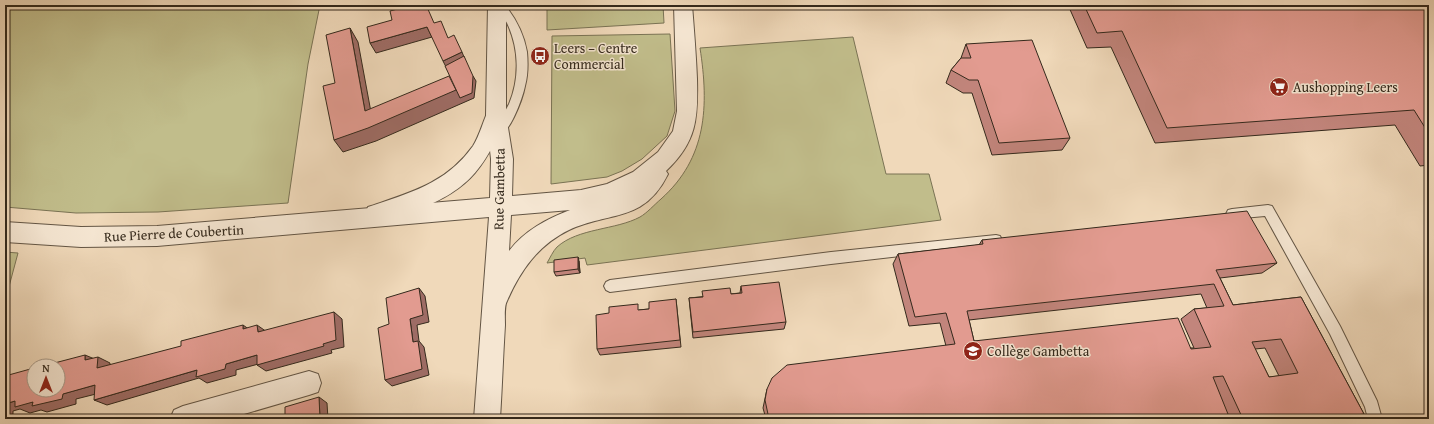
<svg xmlns="http://www.w3.org/2000/svg" width="1434" height="424" font-family="'Gentium Book Plus',serif">
  <style>
    .green { fill: #c1bd8b; stroke: #7a7354 }
    .lines { fill: none; stroke-linecap: round; stroke-linejoin: round }
    .service-casing { stroke: #635544; stroke-width: 2 }
    .minor-casing { stroke: #635544; stroke-width: 2 }
    .tertiary-casing { stroke: #635544; stroke-width: 2 }
    .service { fill: #f5e6d2; fill-rule: evenodd }
    .minor { fill: #f5e6d2; fill-rule: evenodd }
    .tertiary { fill: #f5e6d2; fill-rule: evenodd }
    .wall { fill: #c2857c; stroke: #34291c; fill-rule: evenodd }
    .shaded-wall { fill: #9e6c65; stroke: #34291c }
    .building { fill: #e29b90; stroke: #34291c; fill-rule: evenodd }
    .labels { text-anchor: middle; stroke-width: 3; stroke-linejoin: round; paint-order: stroke }
    .poi-label { font-size: 14px; fill: #34291c; stroke: #f5e6d2; text-anchor: start }
    .street-label { font-size: 14px; fill: #34291c; stroke: #f5e6d2 }
  </style>
  <rect width="100%" height="100%" fill="#f0d9ba"/>
  <filter id="stains"><feTurbulence type="fractalNoise" baseFrequency=".005" numOctaves="4"/><feColorMatrix values="0 0 0 0 .2 0 0 0 0 .09 0 0 0 0 .02 0 0 0 .5 -.17"/></filter>
  <radialGradient id="worn" r=".72"><stop offset=".6" stop-color="#630" stop-opacity="0"/><stop offset="1" stop-color="#630" stop-opacity=".3"/></radialGradient>
  <!-- green -->
  <g class="green">
    <polygon points="5,5 320,5 308,64 288,203 158,212 76,213 5,207"/>
    <polygon points="547,5 663,5 664,23 547,30"/>
    <polygon points="670,34 675,111 667,136 642,159 622,171 607,177 551,184 552,36"/>
    <path d="M853,37l33,137h43l12,46 -354,45 -2,-7 -38,5c3,-5 6,-12 10,-16 21,-19 59,-17 83,-30 7,-4 14,-12 21,-18 46,-41 48,-93 39,-151z"/>
    <polygon points="5,252 18,253 7,294 5,294"/>
  </g>
  <g class="lines">
    <defs>
      <g id="service">
        <path d="M495,5h10c11,14 19,29 22,47 1,11 1,23 -2,34 -2,11 -17,55 -31,50l-2,-3c6,-10 12,-19 17,-29 11,-26 10,-56 -2,-81 -3,-6 -9,-12 -12,-18z"/>
        <polygon points="1268,205 1272,206 1340,326 1377,401 1382,419 1368,419 1365,407 1330,334 1265,216 1232,219 1228,218 1226,214 1228,210 1232,209"/>
        <polygon points="996,235 1000,236 1002,240 1000,244 996,245 831,264 610,292 606,290 604,286 606,282 610,280 831,252"/>
      </g>
      <g id="minor">
        <path d="M496,107l7,2 3,6c-21,57 -42,79 -100,99 -12,5 -25,11 -38,7l-3,-7 3,-7c41,-14 78,-23 105,-61 7,-11 10,-25 16,-37z"/>
        <polygon points="309,371 318,374 321,383 318,392 309,395 227,419 170,419 174,410 183,406"/>
      </g>
      <path id="tertiary" d="M488,5h18v110l7,44 -1,37 69,-6 26,-6 26,-12 25,-20 15,-21 4,-20 -3,-106h18c2,25 4,49 5,74 1,39 0,63 -31,92l2,3c-24,49 -58,37 -99,56 -31,15 -49,41 -62,71 -3,5 -2,17 -2,24 -2,31 -3,63 -5,94h-26l15,-202 -332,29 -76,1 -76,-5v-20l76,5 76,-1 333,-28 1,-39 -5,-44zM570,210c-23,9 -45,20 -61,41l2,-36z"/>
    </defs>
    <!-- service casing -->
    <use href="#service" class="service-casing"/>
    <!-- minor casing -->
    <use href="#minor" class="minor-casing"/>
    <!-- tertiary casing -->
    <use href="#tertiary" class="tertiary-casing"/>
    <!-- service -->
    <use href="#service" class="service"/>
    <!-- minor -->
    <use href="#minor" class="minor"/>
    <!-- tertiary -->
    <use href="#tertiary" class="tertiary"/>
  </g>
  <!-- wall -->
  <g class="wall">
    <polygon points="1068,5 1429,5 1429,165 1420,166 1395,125 1155,143 1111,47 1087,48"/>
    <polygon points="966,44 1070,138 1062,150 992,155 972,93 963,93 946,83 951,70 961,58"/>
    <path d="M982,240l295,23 -15,10 -42,5 13,27 68,-8 63,117 -14,5h-584l-3,-11 4,-19 179,-43 -6,-23 -31,3 -16,-62 5,-10 81,-9zM1201,294l6,14 -13,1 -13,10 13,29 -220,-7 -5,-21zM1265,348l14,28 -10,1 -14,-28z"/>
    <polygon points="579,261 580,273 556,276 554,272"/>
    <polygon points="741,286 786,322 784,329 693,338 689,298 740,293"/>
    <polygon points="676,299 681,347 600,355 597,349 639,310 649,309"/>
  </g>
  <!-- shaded-wall -->
  <g class="shaded-wall">
    <polygon points="427,27 432,37 376,53 370,43"/>
    <polygon points="350,28 358,42 373,123 365,111"/>
    <polygon points="462,52 466,62 448,71 443,61"/>
    <polygon points="473,76 476,81 474,98 376,141 343,152 334,140"/>
    <polygon points="578,257 579,261 580,273 578,269"/>
    <polygon points="419,288 425,296 429,322 417,325 419,341 424,347 429,375 392,386 385,380 413,342 410,319"/>
    <polygon points="334,312 342,319 344,347 331,350 332,353 266,371 257,365"/>
    <polygon points="243,325 253,332 243,329"/>
    <polygon points="257,325 267,332 258,332"/>
    <polygon points="85,355 97,360 98,357 110,363 109,374 97,368 85,360"/>
    <polygon points="257,355 266,362 236,370 236,375 207,383 199,378 107,405 94,400 197,370 226,364"/>
    <polygon points="95,385 108,391 76,399 76,404 47,412 41,410 30,413 20,409 13,411 13,414 5,416 5,404 15,401 33,402"/>
    <polygon points="319,397 327,403 328,419 320,419"/>
  </g>
  <!-- building -->
  <g class="building">
    <polygon points="413,5 416,5 417,9 427,7 434,23 441,21 448,38 454,35 462,52 443,61 427,27 370,43 367,27 392,20 390,11"/>
    <polygon points="1084,5 1429,5 1429,134 1414,110 1167,128 1122,31 1097,33"/>
    <polygon points="350,28 365,111 449,76 456,90 368,128 334,140 323,86 335,83 326,35"/>
    <polygon points="1032,40 1070,138 999,143 978,80 969,80 951,70 961,58 971,58 966,44"/>
    <polygon points="464,56 473,76 472,93 460,98 445,66"/>
    <path d="M1247,211l30,52 -61,7 17,35 68,-8 63,117 -43,5h-78l-20,-43 -10,1 17,42h-461l-4,-19 2,-11 5,-11 15,-13 168,-21 -9,-31 -31,4 -17,-63 85,-10 -1,-4zM1214,284l10,22 -30,3 17,38 -20,2 -13,-31 -204,23 -7,-30zM1281,339l17,34 -29,4 -17,-35z"/>
    <polygon points="578,257 578,269 554,272 554,260"/>
    <polygon points="779,282 786,322 693,332 689,298 703,297 702,291 730,288 731,294 742,293 741,286"/>
    <polygon points="419,288 423,315 410,319 413,342 418,341 422,369 385,380 378,328 389,324 386,298"/>
    <polygon points="676,299 680,340 597,349 596,315 609,313 609,307 638,304 638,310 649,309 649,302"/>
    <polygon points="334,312 336,340 323,344 324,346 257,365 257,355 226,364 225,369 196,377 197,370 94,400 95,385 63,394 62,399 32,406 33,402 15,407 15,401 5,404 5,376 34,368 34,390 58,390 58,366 43,366 85,355 85,360 98,357 97,368 181,346 181,341 243,325 243,329 257,325 258,332"/>
    <polygon points="319,397 320,419 285,419 285,407"/>
  </g>
  <!-- icons -->
  <defs>
    <symbol id="bus-disc" viewBox="-11 -11 22 22"><circle r="9.5" fill="#8f2418" stroke="#f5e6d2"/><path d="M-5-6H5V4H4V6H2V4H-2V6H-4V4H-5ZM-3.5-4V0h7V-4ZM-3.5 1.2v1.5H-2V1.2ZM2 1.2v1.5H3.5V1.2Z" fill="#fff"/></symbol>
    <symbol id="supermarket-disc" viewBox="-11 -11 22 22"><circle r="9.5" fill="#8f2418" stroke="#f5e6d2"/><path d="M-6-5.5h2.5l.6 2H6L4.5 2H-2.5L-4.4-4H-6ZM-1.5 3.2a1.3 1.3 0 1 0 .1 0ZM3 3.2a1.3 1.3 0 1 0 .1 0Z" fill="#fff"/></symbol>
    <symbol id="school-disc" viewBox="-11 -11 22 22"><circle r="9.5" fill="#8f2418" stroke="#f5e6d2"/><path d="M0-5L7-2L0 1L-7-2ZM-4 1L0 2.5L4 1V4Q0 6-4 4Z" fill="#fff"/></symbol>
  </defs>
  <g fill-rule="evenodd">
    <use href="#bus-disc" x="529" y="45" width="22" height="22"/>
    <use href="#supermarket-disc" x="1268" y="76" width="22" height="22"/>
    <use href="#school-disc" x="962" y="340" width="22" height="22"/>
  </g>
  <g class="labels">
    <!-- poi labels -->
    <g class="poi-label">
      <text x="554" y="53">Leers – Centre<tspan x="554" dy="16">Commercial</tspan></text>
      <text x="1293" y="92">Aushopping Leers</text>
      <text x="987" y="356">Collège Gambetta</text>
    </g>
    <!-- street labels -->
    <g class="street-label">
      <text transform="translate(499 189) rotate(-89)" y="5">Rue Gambetta</text>
      <text transform="translate(174 233) rotate(-3)" y="5">Rue Pierre de Coubertin</text>
    </g>
  </g>
  <!-- margin -->
  <rect width="1434" height="424" fill="none" stroke="#f0d9ba" stroke-width="20"/>
  <rect x="6" y="6" width="1422" height="412" fill="none" stroke="#34291c" stroke-width="2"/>
  <rect x="10" y="10" width="1414" height="404" fill="none" stroke="#34291c"/>
  <!-- north arrow -->
  <g transform="translate(46 378)"><circle r="19" fill="#f5e6d2" stroke="#a89a89"/>
  <path d="M0-3L7 15L0 10L-7 15Z" fill="#8f2418"/>
  <text y="-6" font-size="11" font-weight="bold" text-anchor="middle" fill="#34291c">N</text>
  </g>
  <rect width="100%" height="100%" filter="url(#stains)"/>
  <rect width="100%" height="100%" fill="url(#worn)"/>
</svg>
